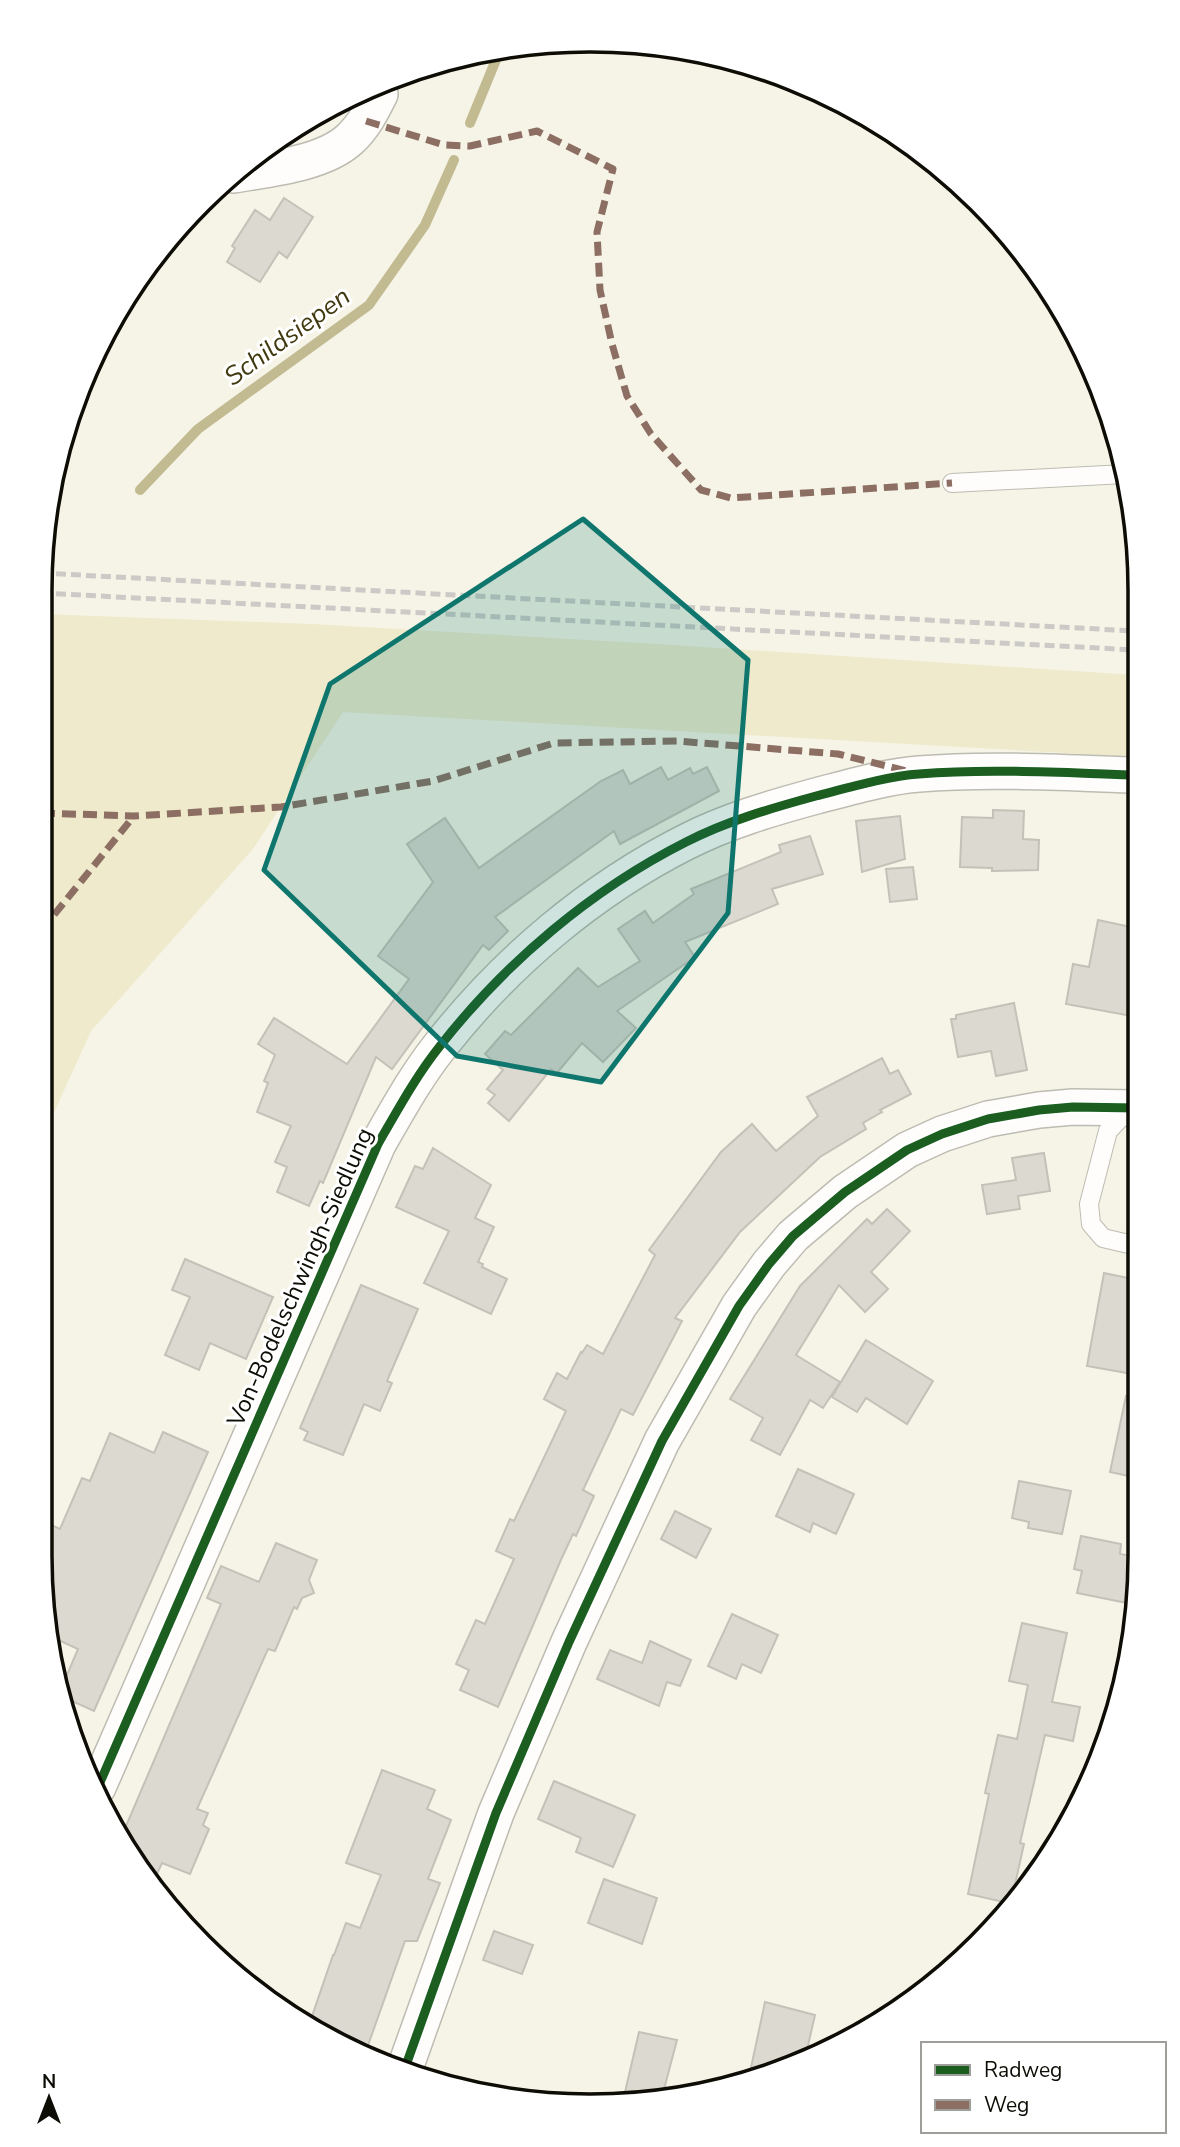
<svg xmlns="http://www.w3.org/2000/svg" width="1180" height="2147" font-family="'Nunito Sans',sans-serif">
  <style>
    .green { fill: #eeeacb }
    .lines { fill: none; stroke-linecap: round; stroke-linejoin: round }
    .stream { stroke: #c2bb92; stroke-width: 10 }
    .building { fill: #dbd9d0; stroke: #c4c2b8; stroke-width: 2 }
    .service-casing { stroke: #bdbcb2; stroke-width: 20 }
    .minor-casing { stroke: #bdbcb2; stroke-width: 38 }
    .service { stroke: #fefdfb; stroke-width: 18 }
    .minor { stroke: #fefdfb; stroke-width: 35 }
    .rail { stroke: #cbcac7; stroke-width: 5; stroke-dasharray: 10 5; stroke-linecap: butt }
    .quiet { stroke: #8d6e63; stroke-width: 7; stroke-dasharray: 14 7; stroke-linecap: butt }
    .cycleway-casing { stroke: #fff; stroke-width: 13 }
    .cycleway { stroke: #1b5e20; stroke-width: 9 }
    .marked { fill: #0f766e; fill-opacity: 0.2; stroke: #0f766e; stroke-width: 5; stroke-linejoin: round }
    .labels { text-anchor: middle; stroke-width: 6; stroke-linejoin: round; paint-order: stroke }
    .street-label { font-size: 24px; fill: #0d0c05; stroke: #fff }
    .water-label { font-size: 26px; font-style: italic; fill: #413a10; stroke: #fff }
    .rim { fill: none; stroke: #0d0c05; stroke-width: 3.5 }
  </style>
  <rect width="100%" height="100%" fill="#f6f4e7"/>
  <!-- green -->
  <polygon class="green" points="41,614 312,624 656,644 1136,675 1136,757 343,712 253,849 91,1031 41,1141"/>
  <g class="lines">
    <!-- stream -->
    <g class="stream">
      <polyline points="470,123 500,50"/>
      <polyline points="140,490 198,429 369,305 425,225 454,160"/>
    </g>
  </g>
  <!-- building -->
  <g class="building">
    <polygon points="284,198 313,217 287,258 279,252 260,282 227,262 235,248 232,246 255,210 270,220"/>
    <polygon points="661,767 668,780 690,768 693,774 707,767 719,791 620,844 614,831 495,917 508,931 489,950 483,945 392,1069 376,1057 323,1183 320,1181 309,1206 277,1192 287,1167 275,1162 291,1126 257,1112 268,1083 264,1081 275,1055 258,1044 274,1018 347,1064 409,979 378,956 433,882 407,844 445,818 479,868 601,781 623,770 630,784"/>
    <polygon points="993,810 1024,811 1023,839 1039,840 1038,870 992,871 992,868 960,867 962,817 993,818"/>
    <polygon points="900,816 905,859 862,872 856,821"/>
    <polygon points="810,836 823,874 772,889 778,904 685,942 695,957 617,1011 636,1028 603,1062 582,1043 557,1073 551,1069 509,1121 488,1103 495,1095 487,1089 503,1070 485,1054 505,1031 511,1035 578,968 598,987 640,961 618,929 645,911 653,923 694,894 691,889 781,852 779,845"/>
    <polygon points="913,867 917,899 890,902 886,869"/>
    <polygon points="1098,920 1136,928 1137,1017 1066,1004 1073,964 1089,967"/>
    <polygon points="1014,1003 1027,1070 996,1076 991,1051 958,1057 951,1019 956,1019 956,1015"/>
    <polygon points="882,1058 890,1074 898,1070 911,1094 880,1110 882,1112 863,1123 866,1129 820,1157 740,1232 675,1318 682,1321 633,1415 621,1409 583,1490 594,1496 576,1536 573,1534 560,1562 498,1707 460,1690 469,1670 456,1664 476,1620 485,1624 514,1559 496,1551 510,1519 514,1521 566,1411 544,1399 557,1373 567,1379 581,1352 582,1353 587,1345 603,1354 655,1255 649,1250 721,1152 752,1124 776,1151 818,1116 807,1097"/>
    <polygon points="433,1148 491,1185 475,1218 494,1227 478,1262 483,1264 482,1267 507,1279 491,1314 424,1283 449,1231 396,1207 415,1166 423,1169"/>
    <polygon points="1044,1153 1050,1191 1018,1196 1020,1209 987,1214 982,1185 1016,1180 1012,1158"/>
    <polygon points="887,1209 910,1231 871,1272 888,1289 865,1312 839,1285 796,1355 840,1382 823,1408 810,1400 780,1455 751,1440 763,1418 730,1399 800,1286 867,1219 872,1224"/>
    <polygon points="185,1259 273,1297 246,1359 210,1343 199,1370 165,1355 190,1297 172,1290"/>
    <polygon points="1104,1273 1138,1280 1138,1375 1087,1366"/>
    <polygon points="361,1285 418,1309 387,1381 392,1383 380,1411 364,1404 343,1455 304,1440 308,1432 300,1428"/>
    <polygon points="866,1340 933,1381 907,1424 866,1398 857,1412 832,1397"/>
    <polygon points="1126,1396 1138,1398 1138,1478 1110,1472"/>
    <polygon points="163,1432 208,1452 94,1711 63,1697 62,1687 78,1649 54,1638 40,1557 40,1520 60,1529 82,1478 90,1481 110,1433 154,1453"/>
    <polygon points="798,1469 854,1494 836,1534 813,1523 810,1532 776,1516"/>
    <polygon points="1019,1481 1071,1491 1062,1534 1028,1528 1029,1522 1012,1518"/>
    <polygon points="675,1511 711,1529 696,1558 661,1539"/>
    <polygon points="1081,1536 1121,1544 1120,1554 1138,1557 1135,1583 1130,1583 1127,1603 1077,1593 1082,1571 1074,1569"/>
    <polygon points="276,1543 317,1560 309,1580 314,1593 302,1598 297,1609 294,1607 275,1651 268,1649 214,1771 197,1809 208,1813 203,1825 209,1829 190,1874 162,1863 151,1887 123,1833 221,1604 207,1598 221,1566 259,1582"/>
    <polygon points="732,1614 778,1635 761,1673 742,1664 736,1679 708,1666"/>
    <polygon points="1022,1623 1067,1633 1052,1702 1080,1707 1073,1741 1045,1735 1020,1843 1024,1844 1012,1898 1008,1903 968,1894 989,1794 985,1793 998,1735 1017,1739 1028,1685 1009,1681"/>
    <polygon points="650,1641 691,1660 680,1686 667,1682 659,1706 597,1679 610,1650 642,1663"/>
    <polygon points="382,1770 435,1790 427,1809 451,1820 428,1879 440,1883 417,1941 405,1941 366,2051 309,2025 333,1955 334,1955 346,1923 360,1928 381,1875 346,1863"/>
    <polygon points="554,1781 635,1815 613,1867 576,1852 581,1838 538,1819"/>
    <polygon points="604,1879 657,1898 642,1944 588,1923"/>
    <polygon points="494,1931 533,1945 522,1974 483,1960"/>
    <polygon points="765,2002 815,2015 804,2063 749,2077"/>
    <polygon points="639,2032 677,2040 662,2097 622,2105"/>
  </g>
  <g class="lines">
    <defs>
      <g id="service">
        <polyline points="952,483 1125,474"/>
        <polyline points="1129,1109 1108,1131 1089,1204 1091,1224 1103,1238 1137,1246"/>
      </g>
      <g id="minor">
        <path d="M233,175c36,-6 90,-11 117,-36 14,-13 22,-29 30,-45"/>
        <path d="M98,1787l280,-643c19,-33 38,-68 62,-98 66,-84 151,-156 246,-204 41,-21 86,-34 130,-46 31,-8 72,-20 103,-22 72,-6 145,-1 217,1"/>
        <polyline points="405,2068 496,1813 569,1642 662,1441 739,1306 769,1264 793,1236 845,1192 907,1150 942,1134 988,1119 1039,1110 1073,1107 1137,1108"/>
      </g>
    </defs>
    <!-- service casing -->
    <use href="#service" class="service-casing"/>
    <!-- minor casing -->
    <use href="#minor" class="minor-casing"/>
    <!-- service -->
    <use href="#service" class="service"/>
    <!-- minor -->
    <use href="#minor" class="minor"/>
    <!-- rail -->
    <g class="rail">
      <polyline points="41,573 1135,631"/>
      <polyline points="41,593 1136,650"/>
    </g>
    <!-- quiet -->
    <g class="quiet">
      <polyline points="366,121 444,145 470,146 537,131 613,169 597,232 600,290 612,344 627,396 651,434 701,490 731,498 952,483"/>
      <polyline points="41,813 134,816 281,807 433,781 554,743 677,741 838,754 907,771"/>
      <polyline points="41,931 134,816"/>
    </g>
    <defs>
      <g id="cycleway">
        <path d="M98,1787l280,-643c19,-33 38,-68 62,-98 66,-84 151,-156 246,-204 41,-21 86,-34 130,-46 31,-8 72,-20 103,-22 72,-6 145,-1 217,1"/>
        <polyline points="405,2068 496,1813 569,1642 662,1441 739,1306 769,1264 793,1236 845,1192 907,1150 942,1134 988,1119 1039,1110 1073,1107 1137,1108"/>
      </g>
    </defs>
    <!-- cycleway casing -->
    <use href="#cycleway" class="cycleway-casing"/>
    <!-- cycleway -->
    <use href="#cycleway" class="cycleway"/>
  </g>
  <!-- marked area -->
  <path class="marked" d="M583,519l165,141 -20,253 -127,169 -144,-26 -193,-186 66,-186z"/>
  <g class="labels">
    <!-- street labels -->
    <g class="street-label">
      <text transform="translate(300 1277) rotate(-66)" y="8">Von-Bodelschwingh-Siedlung</text>
    </g>
    <!-- water labels -->
    <g class="water-label">
      <text transform="translate(287 336) rotate(-36)" y="9">Schildsiepen</text>
    </g>
  </g>
  <!-- crop -->
  <path d="M0 0H1180V2147H0ZM590 52H590A538 538 0 0 1 1128 590V1556A538 538 0 0 1 590 2094H590A538 538 0 0 1 52 1556V590A538 538 0 0 1 590 52Z" fill="#fff" fill-rule="evenodd"/>
  <path class="rim" d="M590 52H590A538 538 0 0 1 1128 590V1556A538 538 0 0 1 590 2094H590A538 538 0 0 1 52 1556V590A538 538 0 0 1 590 52Z"/>
  <!-- legend -->
  <rect x="921" y="2042" width="245" height="91" fill="#ffffff" stroke="#9e9e9b" stroke-width="2"/>
  <rect x="935" y="2065" width="35" height="10" fill="#1b5e20" stroke="#9e9e9b" stroke-width="2"/>
  <text x="984" y="2077" font-size="21" fill="#0d0c05">Radweg</text>
  <rect x="935" y="2100" width="35" height="10" fill="#8d6e63" stroke="#9e9e9b" stroke-width="2"/>
  <text x="984" y="2112" font-size="21" fill="#0d0c05">Weg</text>
  <!-- north arrow -->
  <g transform="translate(49 2098)" stroke="#ffffff" stroke-width="5" paint-order="stroke">
  <path d="M0-5L12 26L0 18L-12 26Z" fill="#0d0c05"/>
  <text y="-10" font-size="19" font-weight="bold" text-anchor="middle" fill="#0d0c05">N</text>
  </g>
</svg>
